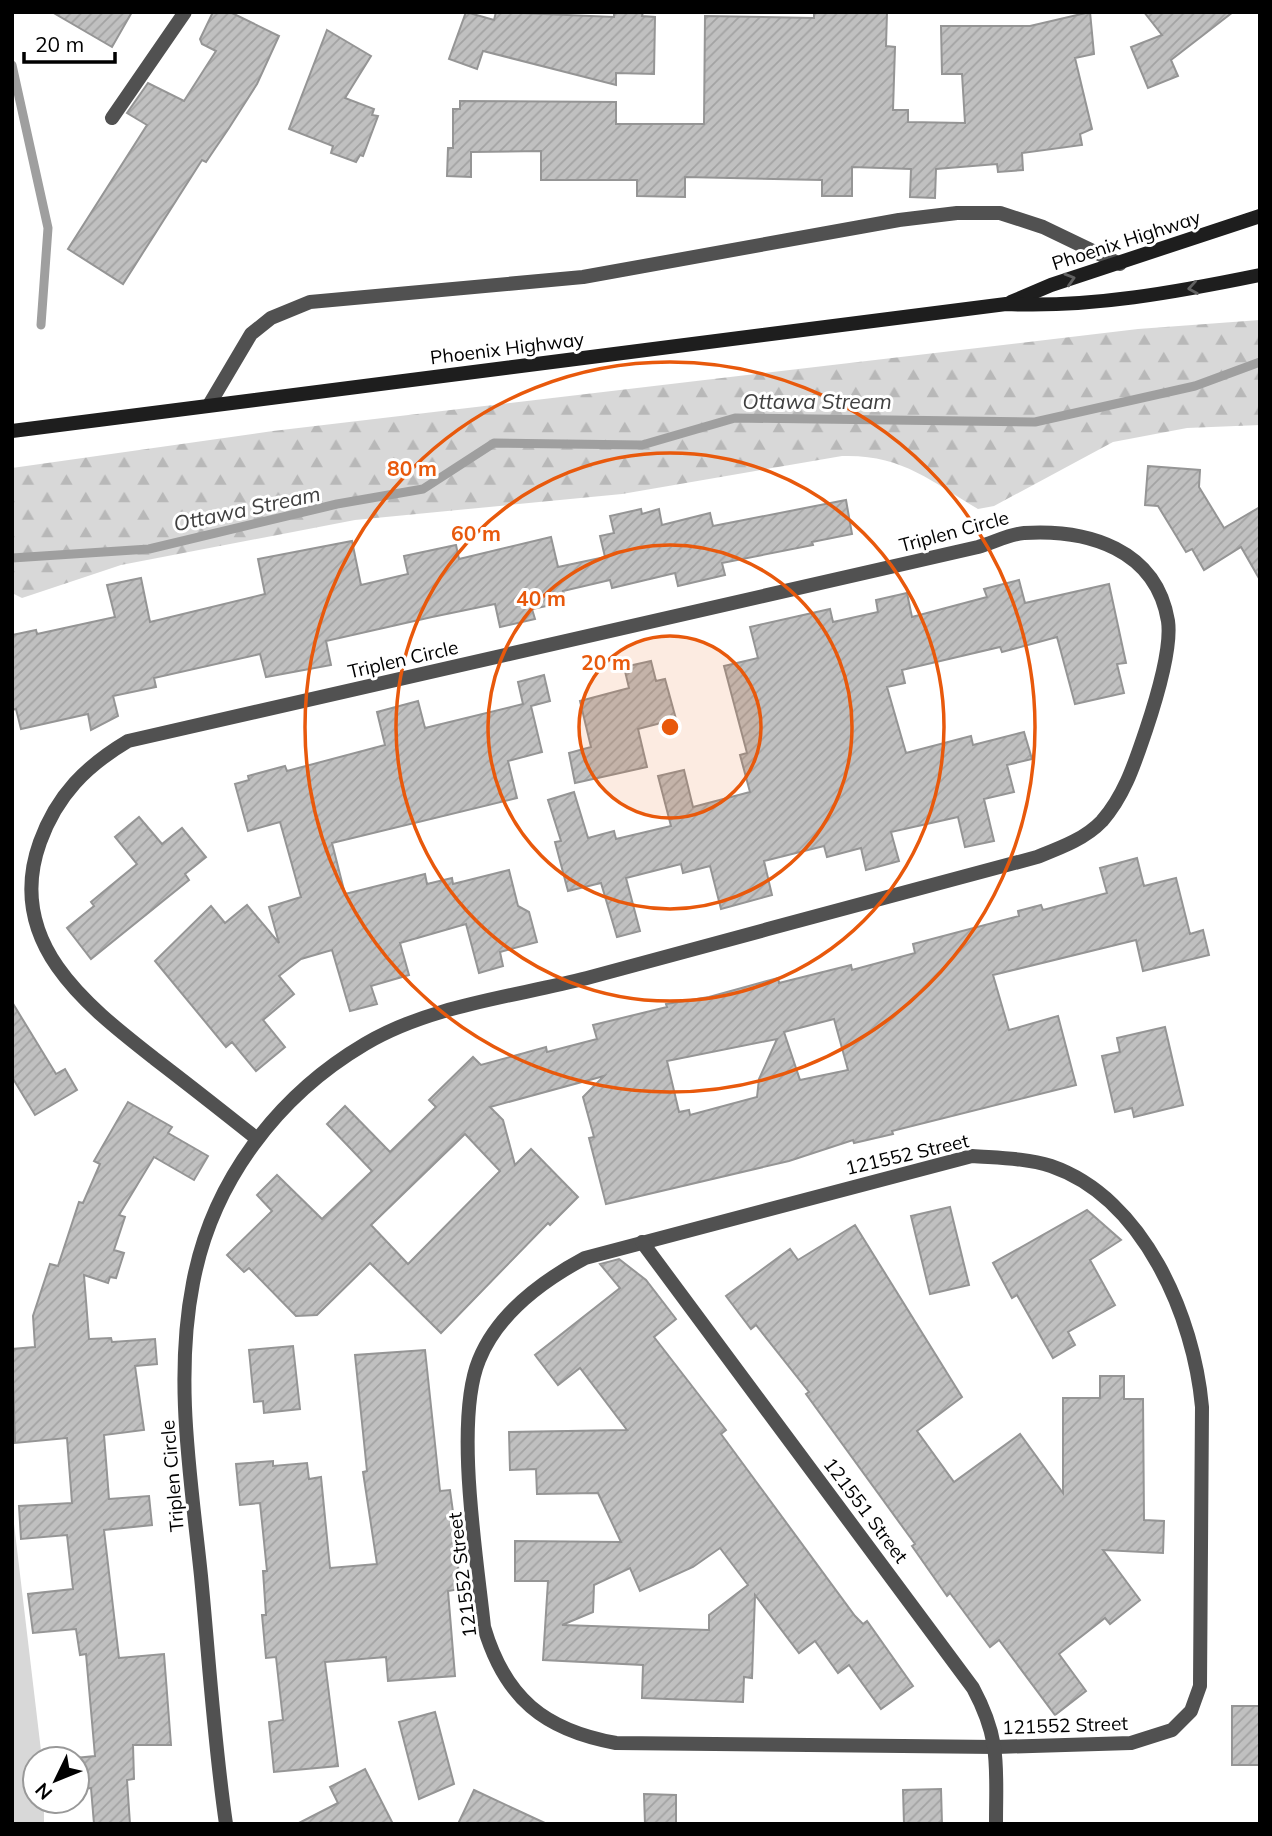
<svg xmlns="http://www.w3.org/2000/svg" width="1272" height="1836" font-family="Mulish,sans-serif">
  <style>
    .grass { fill: #d8d8d8 }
    .forest { fill: url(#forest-firs) }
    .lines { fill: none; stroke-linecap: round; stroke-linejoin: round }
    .stream { stroke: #9f9f9f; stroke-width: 9 }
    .building { fill: url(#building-hatch); stroke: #959595; stroke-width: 2; fill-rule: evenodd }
    .service { stroke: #515151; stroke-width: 14 }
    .minor { stroke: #515151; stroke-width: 14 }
    .secondary { stroke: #1e1e1e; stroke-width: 14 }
    .oneway { stroke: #626262 }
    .ring { fill: none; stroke: #e8590c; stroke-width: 3.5 }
    .labels { text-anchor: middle; stroke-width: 6; stroke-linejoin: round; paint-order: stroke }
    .street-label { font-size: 19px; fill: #000; stroke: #fff }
    .water-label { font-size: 21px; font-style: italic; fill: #404040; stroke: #fff }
    .centre { fill: #e8590c; stroke: #fff; stroke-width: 3.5 }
    .ring-label { font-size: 21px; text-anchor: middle; font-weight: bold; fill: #e8590c; stroke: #fff; stroke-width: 6; stroke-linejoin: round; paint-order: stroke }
  </style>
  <defs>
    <pattern id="forest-firs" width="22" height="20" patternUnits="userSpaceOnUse" patternTransform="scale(1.75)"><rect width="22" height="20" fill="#d8d8d8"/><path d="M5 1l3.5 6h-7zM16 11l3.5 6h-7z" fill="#b8b8b8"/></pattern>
    <pattern id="building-hatch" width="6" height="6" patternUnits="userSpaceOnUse" patternTransform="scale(1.75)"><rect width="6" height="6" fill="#c0c0c0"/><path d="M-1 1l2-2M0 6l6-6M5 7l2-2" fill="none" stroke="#a3a3a3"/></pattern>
  </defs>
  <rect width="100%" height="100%" fill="#fff"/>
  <!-- grass -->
  <polygon class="grass" points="12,1507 42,1759 35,1759 35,1801 44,1801 44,1824 12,1824"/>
  <!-- forest -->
  <path class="forest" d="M1260,320v105l-73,3 -74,14 -119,64 -16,3c-47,-28 -77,-55 -136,-53l-220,38 -267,26 -234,45 -99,33 -10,-5v-125l261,-37 865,-102z"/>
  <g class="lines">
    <!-- stream -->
    <g class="stream">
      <polyline points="12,65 48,228 41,325"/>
      <polyline points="12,558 149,549 337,504 423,489 494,443 642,445 735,418 1035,422 1195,386 1260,362"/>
    </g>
  </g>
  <!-- building -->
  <g class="building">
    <polygon points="52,12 132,12 112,47"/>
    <polygon points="213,12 230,12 279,36 257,84 229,128 206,162 202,160 123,284 68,249 147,125 127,113 148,83 184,101 216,51 202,44 200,39"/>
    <polygon points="466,12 494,20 496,12 614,17 614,12 643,12 642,16 655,17 654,74 616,73 616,85 483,51 477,69 449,59"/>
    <polygon points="814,12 887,12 886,46 895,47 893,110 908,110 908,122 965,123 962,74 942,74 941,26 1030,26 1090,12 1094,54 1075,58 1092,129 1080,134 1082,145 1022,153 1023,170 998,172 997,164 936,169 935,198 910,197 911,169 852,167 852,196 822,196 822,180 685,177 685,197 637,196 637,180 541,180 541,151 471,152 471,177 447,176 448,148 453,148 453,109 460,109 460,101 616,102 616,124 704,124 705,16 814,18"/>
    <polygon points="1144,12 1233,12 1171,60 1178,76 1148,88 1131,47 1162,35"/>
    <polygon points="327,30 371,56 345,98 374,109 372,115 378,116 363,156 360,155 356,162 331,153 333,146 289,129"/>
    <polygon points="1148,466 1200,470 1199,487 1224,528 1260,507 1260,580 1241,547 1204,570 1192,549 1186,552 1158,506 1145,505"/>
    <polygon points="846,500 852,534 812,542 813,545 722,563 725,575 678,586 675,573 612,588 610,580 563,591 566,602 532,609 535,619 500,627 495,604 432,617 326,641 331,665 266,677 260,654 154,678 156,687 113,696 118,716 91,730 88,714 21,729 16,709 12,710 12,635 36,630 37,634 115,617 107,585 141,578 150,622 265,594 258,559 352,541 361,585 408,574 404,556 456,545 459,559 551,537 558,567 605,557 600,536 614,533 610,516 641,509 642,514 659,509 662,525 710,513 713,526"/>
    <polygon points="1019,580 1025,603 1109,584 1126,663 1117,664 1124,693 1075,704 1057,637 1002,652 1000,647 902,670 905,683 887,687 906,753 971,736 973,745 1024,732 1032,759 1007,765 1014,792 984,799 994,841 965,847 958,817 891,832 899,861 866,870 861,848 827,857 824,846 764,861 772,895 721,909 710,866 683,873 681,864 626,878 640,931 617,937 601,883 568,891 555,842 561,841 548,800 574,792 588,838 614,831 616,839 671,826 658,776 684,770 693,807 750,792 740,755 747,753 724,666 758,658 750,627 830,609 833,622 878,612 876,600 907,593 912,617 987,597 984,589"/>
    <polygon points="651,661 656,681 665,679 676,719 638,729 647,767 575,783 569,753 591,747 580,701 629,688 624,667"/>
    <polygon points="544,675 550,701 531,706 542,752 508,761 517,798 332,843 345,894 425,874 427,884 452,878 453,884 509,870 518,906 529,912 537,942 500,952 503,966 479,973 466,924 400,943 409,975 371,986 377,1004 350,1011 332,950 301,959 279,976 294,994 263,1020 285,1047 256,1071 232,1042 226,1047 155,961 211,906 225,923 247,905 279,943 269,907 301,897 280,822 248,831 235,784 249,780 248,776 285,766 287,771 385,745 377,712 418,701 425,728 523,704 518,682"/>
    <polygon points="139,817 162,844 182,828 206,857 185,874 189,880 91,959 67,928 94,906 91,902 137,864 115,837"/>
    <path d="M1137,858l7,28 32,-8 14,56 13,-4 6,25 -66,16 -7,-31 -143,35 16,55 49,-14 18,69 -184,46 1,3 -39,9 -1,-3 -64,21 -183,43 -17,-66 5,-1 -11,-40 21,-21 -114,31 13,13 12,45 16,-16 47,48 -28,28 -2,-2 -107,110 -71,-70 -53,52 -21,1 -47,-48 -5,4 -17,-17 45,-44 -15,-16 20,-20 45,44 50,-48 -45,-47 18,-18 45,46 46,-45 -7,-7 44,-43 8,8 65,-18 1,5 50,-13 -4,-14 74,-18 -1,-3 43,-7 69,-19 1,5 72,-18 1,5 63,-17 -2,-9 106,-28 -1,-5 23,-6 2,5 64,-17 -7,-25zM834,1019l14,51 -48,10 -16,-48zM777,1039l-18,40 -2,18 -67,18 -1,-5 -10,2 -12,-51zM465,1134l35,37 -92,93 -37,-39z"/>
    <polygon points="12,1002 56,1074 65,1069 77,1090 35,1115 12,1077"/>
    <polygon points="1165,1027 1183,1105 1134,1117 1132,1108 1115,1112 1102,1056 1120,1052 1117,1038"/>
    <polygon points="128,1102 172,1127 168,1133 208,1156 194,1180 154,1157 119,1215 125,1217 114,1250 124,1253 116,1278 110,1277 108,1283 84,1275 89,1339 111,1338 112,1342 155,1339 157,1364 135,1366 144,1430 104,1435 109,1499 149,1496 152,1525 104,1530 119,1658 164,1654 171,1745 133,1745 134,1779 127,1780 130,1824 94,1824 91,1788 79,1789 76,1758 95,1756 86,1654 80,1655 76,1629 33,1633 28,1594 73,1589 67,1535 21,1539 19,1506 72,1503 67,1438 15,1443 12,1349 35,1347 33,1316 50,1264 58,1266 79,1202 83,1203 100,1164 94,1161"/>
    <polygon points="950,1207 969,1285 930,1294 911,1216"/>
    <polygon points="1087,1210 1121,1240 1090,1260 1115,1305 1068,1332 1075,1345 1053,1358 1017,1295 1012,1298 993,1263"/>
    <polygon points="855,1225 962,1397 917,1431 954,1482 1020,1434 1063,1493 1063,1398 1100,1398 1100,1376 1124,1376 1124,1399 1143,1399 1144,1520 1164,1521 1163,1553 1103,1550 1140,1600 1110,1624 1105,1618 1059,1654 1086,1691 1055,1715 999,1640 990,1647 950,1593 947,1596 912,1546 915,1544 806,1394 809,1392 756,1325 751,1329 726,1296 790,1249 798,1260"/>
    <path d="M619,1259l27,21 30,39 -22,18 72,93 -5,4 134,182 8,8 4,-3 46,65 -32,23 -32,-44 -11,8 -23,-32 -16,12 -44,-58 -3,83 -8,-1 -1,25 -101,-4 1,-33 -100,-5 5,-79h-33v-40l106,1 -23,-49 -61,1 -1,-25 -26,1 -1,-38 118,-2 -47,-62 -22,17 -23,-30 85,-67 -20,-24zM720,1548l28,37 -39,30v15l-147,-5 31,-13 1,-27 36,-17 10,23 53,-24z"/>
    <polygon points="293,1346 300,1409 264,1413 263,1401 254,1402 249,1350"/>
    <polygon points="425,1350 440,1491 450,1490 454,1519 460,1589 448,1591 455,1676 388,1681 386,1657 325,1662 338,1766 274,1772 269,1722 283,1720 276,1657 266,1658 262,1615 266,1615 263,1571 267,1571 260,1503 240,1505 236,1464 273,1461 273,1466 307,1463 309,1479 321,1477 330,1568 377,1564 363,1472 367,1471 355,1355"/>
    <rect x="1232" y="1706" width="28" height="59"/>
    <polygon points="435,1712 454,1784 419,1799 399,1722"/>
    <polygon points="365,1769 393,1824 297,1824 338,1803 330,1787"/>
    <polygon points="941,1789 942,1824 904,1824 903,1790"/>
    <polygon points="474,1790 547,1824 458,1824"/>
    <polygon points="644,1794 676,1795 676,1824 645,1824"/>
  </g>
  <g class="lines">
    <!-- service -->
    <g class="service">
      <polyline points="112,118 185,12"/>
      <polyline points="209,405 251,334 271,318 310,302 583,277 899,220 957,213 1000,213 1043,227 1120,264"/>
    </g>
    <!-- minor -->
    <g class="minor">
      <path d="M972,1156c26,2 54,2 79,10 93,32 143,151 151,241l-2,279 -9,25 -19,19 -41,13 -135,4 -380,-4c-72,-13 -111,-45 -132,-116 -7,-68 -30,-206 -5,-267 19,-47 63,-79 106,-102z"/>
      <path d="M642,1242l331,446c28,52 23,78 23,136"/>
      <path d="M226,1824c-12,-82 -17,-165 -25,-248 -10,-97 -27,-196 -8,-293 19,-101 84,-187 172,-239 66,-39 148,-47 222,-66 150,-40 300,-82 450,-121 23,-9 48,-18 65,-36 23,-26 33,-59 44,-91 9,-27 26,-81 22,-109 -12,-72 -80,-92 -144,-88 -15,1 -31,10 -46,14l-850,194c-42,25 -71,54 -88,101 -36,100 46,163 115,217 34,26 67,52 101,79"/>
    </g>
    <!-- secondary -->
    <g class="secondary">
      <polyline points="1011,302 1051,285 1260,216"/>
      <path d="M12,431l994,-127c85,4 171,-12 254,-29"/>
    </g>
  </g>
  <!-- one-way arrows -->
  <defs><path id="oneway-chevron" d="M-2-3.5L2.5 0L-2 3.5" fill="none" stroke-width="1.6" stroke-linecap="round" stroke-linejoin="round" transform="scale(1.75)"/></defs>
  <g class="oneway">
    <use href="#oneway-chevron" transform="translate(1070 279) rotate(-17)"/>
    <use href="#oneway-chevron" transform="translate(1193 288) rotate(171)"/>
  </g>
  <!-- distance rings -->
  <circle cx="670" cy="727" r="91" fill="#e8590c" fill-opacity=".12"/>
  <g class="ring">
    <circle cx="670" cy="727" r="91"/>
    <circle cx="670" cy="727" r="182"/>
    <circle cx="670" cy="727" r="274"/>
    <circle cx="670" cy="727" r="365"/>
  </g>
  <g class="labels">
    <!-- street labels -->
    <g class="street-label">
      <text transform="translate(1126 240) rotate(-18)" y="7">Phoenix Highway</text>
      <text transform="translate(507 348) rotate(-7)" y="7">Phoenix Highway</text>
      <text transform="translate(954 531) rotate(-15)" y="7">Triplen Circle</text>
      <text transform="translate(403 659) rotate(-13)" y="7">Triplen Circle</text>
      <text transform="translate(907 1154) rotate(-13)" y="7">121552 Street</text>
      <text transform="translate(172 1476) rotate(-95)" y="7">Triplen Circle</text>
      <text transform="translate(866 1510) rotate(53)" y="7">121551 Street</text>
      <text transform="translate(462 1575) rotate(-97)" y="7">121552 Street</text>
      <text transform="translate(1065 1725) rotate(-2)" y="7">121552 Street</text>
    </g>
    <!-- water labels -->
    <g class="water-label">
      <text x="817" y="409">Ottawa Stream</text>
      <text transform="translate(247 509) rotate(-12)" y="7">Ottawa Stream</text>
    </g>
  </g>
  <circle cx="670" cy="727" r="10" class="centre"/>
  <g class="ring-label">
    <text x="412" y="476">80 m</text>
    <text x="476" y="541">60 m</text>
    <text x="541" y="606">40 m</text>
    <text x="606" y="670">20 m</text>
  </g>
  <!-- border -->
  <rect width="1272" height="1836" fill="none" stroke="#000000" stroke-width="28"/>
  <!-- north arrow -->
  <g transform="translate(56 1780) rotate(227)"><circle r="33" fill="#ffffff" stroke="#999999" stroke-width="2"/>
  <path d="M0-5L12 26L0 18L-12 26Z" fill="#000000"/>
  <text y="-10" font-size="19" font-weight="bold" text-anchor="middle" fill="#000000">N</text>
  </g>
  <!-- scale -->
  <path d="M24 52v10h91v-10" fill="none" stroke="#000000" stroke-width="3.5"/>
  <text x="35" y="52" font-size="21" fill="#000000" stroke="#ffffff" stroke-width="5" paint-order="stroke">20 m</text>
</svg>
